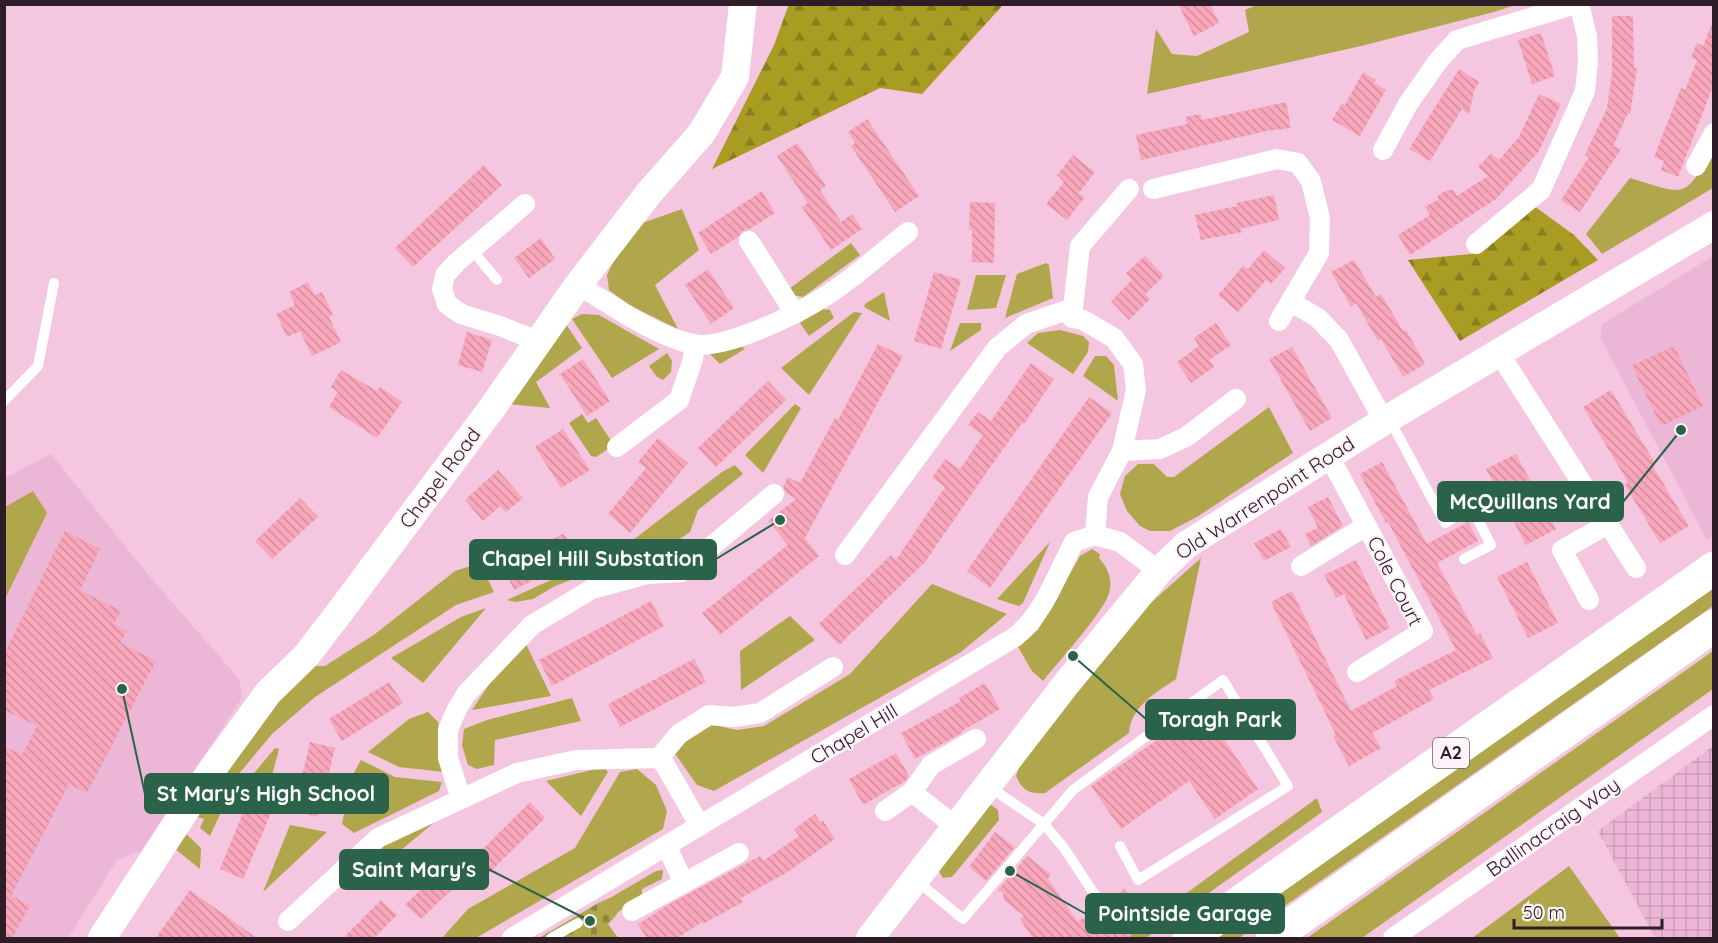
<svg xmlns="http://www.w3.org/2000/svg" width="1718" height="943" font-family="Quicksand,sans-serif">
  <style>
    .built { fill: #ecb7d6 }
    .industrial { fill: url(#industrial-grid) }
    .grass { fill: #b0a64b }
    .forest { fill: url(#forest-firs) }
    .cemetery { fill: url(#cemetery-stones) }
    .building { fill: url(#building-back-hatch) }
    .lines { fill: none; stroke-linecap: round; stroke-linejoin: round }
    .lane { stroke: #fff; stroke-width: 10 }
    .street { stroke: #fff; stroke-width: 20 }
    .secondary { stroke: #fff; stroke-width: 28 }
    .highway { stroke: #fff; stroke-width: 33 }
    .labels { text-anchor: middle; stroke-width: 4.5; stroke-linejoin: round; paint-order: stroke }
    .shield { fill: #fdf3f9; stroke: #6c5d66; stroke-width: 1.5 }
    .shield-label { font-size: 18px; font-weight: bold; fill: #2e1d27 }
    .street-label { font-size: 20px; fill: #2e1d27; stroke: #fdf3f9 }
    .leader { fill: none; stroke: #2a624a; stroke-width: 2 }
    .callout-dot { fill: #2a624a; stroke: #fdf3f9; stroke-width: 2 }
    .callout { fill: #2a624a; stroke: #2a624a; stroke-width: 2 }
    .callout-label { font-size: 21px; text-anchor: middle; font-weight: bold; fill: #fff }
  </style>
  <defs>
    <pattern id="industrial-grid" width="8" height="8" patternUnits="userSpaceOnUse" patternTransform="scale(1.5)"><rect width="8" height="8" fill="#ecb7d6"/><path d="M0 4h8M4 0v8" fill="none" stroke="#cb9db8"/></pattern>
    <pattern id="forest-firs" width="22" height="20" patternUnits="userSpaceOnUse" patternTransform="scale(1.5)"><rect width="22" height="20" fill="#a99c23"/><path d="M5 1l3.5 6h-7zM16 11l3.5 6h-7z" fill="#8a7f1e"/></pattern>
    <pattern id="cemetery-stones" width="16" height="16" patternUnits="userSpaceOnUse" patternTransform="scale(1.5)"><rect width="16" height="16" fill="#b0a64b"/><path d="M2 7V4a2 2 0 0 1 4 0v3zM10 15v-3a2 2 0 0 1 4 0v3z" fill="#90873e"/></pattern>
    <pattern id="building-back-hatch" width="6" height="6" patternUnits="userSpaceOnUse" patternTransform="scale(1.5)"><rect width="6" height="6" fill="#f8a6ba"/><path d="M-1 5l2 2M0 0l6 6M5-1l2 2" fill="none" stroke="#d58ea0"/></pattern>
  </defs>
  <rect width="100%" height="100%" fill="#f5c6e0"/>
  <!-- built -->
  <g class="built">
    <polygon points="1713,256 1714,535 1707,540 1601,339 1601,325"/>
    <polygon points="51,454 145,571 239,679 242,698 141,851 117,860 68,938 5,938 5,478"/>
  </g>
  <!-- industrial -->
  <polygon class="industrial" points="1713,746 1713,938 1655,938 1598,831"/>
  <!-- grass -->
  <g class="grass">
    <polygon points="1257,5 1257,4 1515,5 1494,12 1361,46 1147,94 1156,29 1172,54 1197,56 1249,32 1245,10"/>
    <path d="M1713,149v39l-111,66 -16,-20 44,-56c55,16 53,24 83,-29z"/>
    <polygon points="682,209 699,250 655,285 678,329 631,306 609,290 607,275 623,242 634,226"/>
    <polygon points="851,243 860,255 803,297 793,295 789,289"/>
    <polygon points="1046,263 1049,265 1053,298 1005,318 1017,274"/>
    <polygon points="976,275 1006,275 996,308 967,310"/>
    <polygon points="884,292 890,321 864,307 865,304"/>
    <polygon points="821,309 830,310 834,318 809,336 800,323"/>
    <polygon points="854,312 862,313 809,395 781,368"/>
    <polygon points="582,314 599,315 659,349 612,378 572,319"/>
    <polygon points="565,323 582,348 536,382 550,408 507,404"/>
    <polygon points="960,323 981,323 981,330 950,351"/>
    <polygon points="1060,330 1083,336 1089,342 1088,352 1073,374 1027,343 1038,333"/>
    <polygon points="741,346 745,349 720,364 708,352"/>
    <polygon points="667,353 672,361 671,372 663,380 657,377 649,366"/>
    <polygon points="1095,356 1106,356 1114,365 1118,401 1083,376"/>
    <polygon points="795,404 801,408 763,473 745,455"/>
    <polygon points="1269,407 1293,453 1197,517 1170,531 1150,531 1140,526 1127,511 1120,494 1125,476 1138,464 1154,464 1167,477 1174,477"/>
    <polygon points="582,414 588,423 596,418 614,445 596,457 591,456 569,423"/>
    <polygon points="735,465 743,474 698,510 690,532 663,551 636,553 629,543 722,472"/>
    <polygon points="33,491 47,513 5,599 5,507"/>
    <polygon points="1050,542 1023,603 1019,606 997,599"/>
    <path d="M1092,549l8,5 -1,4c9,10 14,22 10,35 -5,19 -51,69 -66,88l-11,-10 -14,-24 20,-17 42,-74z"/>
    <polygon points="615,551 624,560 555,586 533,599 515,602 507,600"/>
    <path d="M1201,558l-25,121c-20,14 -45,27 -47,54l-84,60c-16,1 -22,-2 -29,-17l5,-15 114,-144z"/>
    <polygon points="480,563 494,592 456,605 315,697 272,734 238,775 210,836 200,828 204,819 195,816 275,706 310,666 325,666 375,634 455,571"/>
    <polygon points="1713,583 1713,606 1239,938 1209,938"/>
    <polygon points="932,584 1007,614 961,652 714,791 697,785 673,751 692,733 710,724 737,730 764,726 850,674"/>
    <polygon points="486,608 423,683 391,658 461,617"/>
    <polygon points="790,616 815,640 741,690 740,651"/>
    <polygon points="526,644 551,696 472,710 490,683"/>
    <polygon points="1713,651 1713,689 1362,938 1307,938"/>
    <polygon points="572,698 581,721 495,740 494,765 477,769 468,765 462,745 464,729 487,720"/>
    <polygon points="428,712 438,722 444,772 399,767 368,752 409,719"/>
    <polygon points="275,748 279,749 267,794 245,784"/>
    <polygon points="361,760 395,777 442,782 439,791 354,833 342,824 351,778"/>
    <polygon points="604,767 608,772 581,816 546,781"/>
    <polygon points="637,769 656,785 667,811 663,829 476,938 442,938 468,909 575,848 620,772"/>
    <polygon points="1317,798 1322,812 1146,938 1125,938"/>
    <polygon points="991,805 998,810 999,820 952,877 943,878 937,868 983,808"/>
    <polygon points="448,811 366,879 359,871 382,843"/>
    <polygon points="290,825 327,832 263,892"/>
    <polygon points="184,832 201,848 200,869 174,848"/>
    <polygon points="1569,866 1620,938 1472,938"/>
    <polygon points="663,870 662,879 642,889 642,896 618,912 614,918 600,902 610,898 656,871"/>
  </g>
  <!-- forest -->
  <g class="forest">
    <polygon points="789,4 1003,4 1003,5 922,94 880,88 712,169 774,45"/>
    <polygon points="1534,206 1574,235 1598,260 1460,341 1408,260 1481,253"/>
  </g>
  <!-- cemetery -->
  <polygon class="cemetery" points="600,902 614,918 608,924 618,938 539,938"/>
  <!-- building -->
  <g class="building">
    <polygon points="1178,4 1210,4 1219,23 1194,36"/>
    <polygon points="1612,16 1633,16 1634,68 1637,69 1630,114 1628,113 1613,146 1621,149 1580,212 1561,200 1589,157 1585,155 1607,108 1612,72"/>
    <polygon points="1713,21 1713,86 1678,177 1661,170 1664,161 1654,157 1681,88 1685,90 1697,60 1691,57 1697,43 1703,46"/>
    <polygon points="1541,33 1555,76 1532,84 1518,40"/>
    <polygon points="1459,69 1479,82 1474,91 1469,114 1462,109 1430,161 1409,149"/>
    <polygon points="1363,72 1376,80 1374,83 1386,90 1360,136 1332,120 1342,103 1345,105"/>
    <polygon points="1539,94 1561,104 1539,151 1496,199 1410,255 1398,235 1430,215 1425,207 1439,199 1437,196 1447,190 1453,190 1457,196 1488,176 1478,167 1491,153 1499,160 1519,137"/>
    <polygon points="1286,102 1291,128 1266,131 1141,160 1136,135 1187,124 1186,117 1200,114 1202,120"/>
    <polygon points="867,119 919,196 895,212 851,146 855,143 848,132"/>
    <polygon points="797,143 826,186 820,190 841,222 852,214 862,229 831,250 802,207 808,203 777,156"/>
    <polygon points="1073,155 1095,172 1079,193 1085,197 1067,220 1046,204 1064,182 1057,175"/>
    <polygon points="484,165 502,185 413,267 395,248"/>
    <polygon points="762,191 775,213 750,229 742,231 738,237 711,254 698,233"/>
    <polygon points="1274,195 1279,220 1240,229 1243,232 1201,240 1195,215 1237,206 1236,203"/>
    <polygon points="970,202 995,203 994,263 972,262 972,229 969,230"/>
    <polygon points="541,238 555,259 529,278 514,258"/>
    <polygon points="1264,250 1285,268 1271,284 1266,280 1238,312 1218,295 1243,266 1248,269"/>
    <polygon points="1145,256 1164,276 1145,294 1150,299 1129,320 1111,301 1132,280 1126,273"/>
    <polygon points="1354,260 1376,297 1381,294 1403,331 1406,330 1425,364 1403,377 1381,339 1378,341 1356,303 1351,307 1331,272"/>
    <polygon points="708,269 734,308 711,324 685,285"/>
    <polygon points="934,272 961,280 941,349 914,341"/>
    <polygon points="308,282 315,295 322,292 333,315 329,317 341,342 312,356 300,331 287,337 276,314 295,305 289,292"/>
    <polygon points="1216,323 1231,345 1209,360 1214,367 1191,383 1177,362 1199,346 1194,338"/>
    <polygon points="467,332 492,340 482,372 458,365"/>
    <polygon points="878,344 903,356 805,538 819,556 720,635 702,613 788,545 768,521 796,499 786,493 783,487 788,477 800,483 835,418 838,420"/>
    <polygon points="1674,346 1703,406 1661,426 1632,366"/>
    <polygon points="1292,347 1332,418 1310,431 1269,359"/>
    <polygon points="583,359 610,401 587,416 560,374"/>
    <polygon points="1031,363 1054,379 1024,424 1022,423 989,469 925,562 839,645 819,624 891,555 896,560 945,487 932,478 945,459 960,469 983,435 968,425 978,412 991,421"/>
    <polygon points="341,370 377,391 380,387 402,402 377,438 329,407 338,392 331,387"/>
    <polygon points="768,381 786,400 716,467 698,448"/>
    <polygon points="1611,390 1655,463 1652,465 1689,526 1660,543 1625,485 1628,482 1583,407"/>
    <polygon points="1089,397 1112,413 990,588 967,571"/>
    <polygon points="563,429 590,470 561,488 535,447"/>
    <polygon points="658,438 688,463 630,533 608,514 646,468 638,462"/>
    <polygon points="1516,454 1556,529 1526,545 1486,469"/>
    <polygon points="1382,462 1427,544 1468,522 1478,541 1437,563 1477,635 1480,633 1493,658 1429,690 1434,699 1372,733 1381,748 1349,766 1333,736 1336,735 1271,602 1292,591 1351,711 1397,686 1394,681 1456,650 1388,522 1386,523 1360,474"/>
    <polygon points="498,470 523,498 506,512 500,506 483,521 465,500"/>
    <polygon points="1328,497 1343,526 1311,546 1305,534 1318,528 1308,507"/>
    <polygon points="300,498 318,517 272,559 255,541"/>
    <polygon points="1281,529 1291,547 1264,561 1254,543"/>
    <polygon points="65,531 100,549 80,590 121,611 114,624 127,631 121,643 156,661 87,793 69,784 11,896 30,905 12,939 4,939 4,746 22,755 37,726 4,710 4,654"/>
    <polygon points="563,534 583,555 514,590 502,565"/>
    <polygon points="1356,560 1390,628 1366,640 1344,594 1336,598 1324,575"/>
    <polygon points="1527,562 1558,623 1528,638 1497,577"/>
    <polygon points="651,601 664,626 552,686 539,660"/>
    <polygon points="694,659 706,682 620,727 608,704"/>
    <polygon points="389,682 403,703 342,741 329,719"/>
    <polygon points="985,683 1000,709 962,731 962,733 915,759 901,733 961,701 959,698"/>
    <polygon points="1203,708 1258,789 1215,819 1189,781 1121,829 1091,786"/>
    <polygon points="310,742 335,748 318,817 294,811"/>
    <polygon points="896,753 909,776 905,781 863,805 849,779"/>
    <polygon points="530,802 545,818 484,878 469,863"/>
    <polygon points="247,803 271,813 243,879 220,869"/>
    <polygon points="815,814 820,822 823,821 835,839 786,873 741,898 743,902 703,924 702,922 676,939 647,939 638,924 671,903 760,856 763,861 799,836 794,829"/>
    <polygon points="995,832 1015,847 986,881 969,867"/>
    <polygon points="1027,856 1051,874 1048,879 1078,922 1124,889 1149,923 1126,939 1033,939 1020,919 1024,916 1004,900 1003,893 998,890"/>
    <polygon points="449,862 462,874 462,880 421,919 405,905"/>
    <polygon points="190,890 258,939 155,939"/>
    <polygon points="381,900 397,915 373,939 342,939"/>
  </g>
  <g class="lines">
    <!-- lane -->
    <g class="lane">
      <polyline points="472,250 497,280"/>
      <polyline points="4,401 38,366 54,283"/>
      <polyline points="1390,420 1445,523 1472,508 1491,545 1464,559"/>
      <polyline points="988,786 1044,824 1073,790 1223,680 1288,786 1138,880 1120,846"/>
      <polyline points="916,880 963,919 1044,824 1064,848 1097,898"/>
      <polyline points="551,938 578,923"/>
    </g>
    <!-- street -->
    <g class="street">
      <polyline points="1383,150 1408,104 1438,61 1457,40 1576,4"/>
      <polyline points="1696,166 1714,133"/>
      <polyline points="1153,189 1277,159 1298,163 1311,181 1320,218 1319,253 1279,321"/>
      <polyline points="525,204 457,262 445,275 442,289 447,304 461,314 500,326 538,341"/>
      <polyline points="749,241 794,312"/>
      <polyline points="1476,244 1541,190 1585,91 1588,62 1587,36 1579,4"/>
      <path d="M578,285c36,21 73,49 114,59 31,7 105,-30 132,-47 28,-17 58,-45 84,-65"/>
      <polyline points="1291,302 1318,318 1339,340 1379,412 1389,418"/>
      <polyline points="1073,308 1080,246 1129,189"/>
      <polyline points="1499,353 1636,568"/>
      <polyline points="617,447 679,400 693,359 694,344"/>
      <polyline points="1122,451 1160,449 1186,437 1236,399"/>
      <polyline points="1329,456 1423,631 1357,672"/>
      <polyline points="845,555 997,348 1026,324 1073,308 1072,318 1083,320 1114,338 1133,364 1136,390 1122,451 1098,497 1095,535"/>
      <polyline points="1301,566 1366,526"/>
      <polyline points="1589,600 1562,550 1608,524"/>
      <polyline points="659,758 679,734 709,715 734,717 760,713 833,667"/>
      <polyline points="912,792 956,827"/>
      <polyline points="461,799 448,758 448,730 456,711 466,694 532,625 592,589 647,574 681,572 774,494"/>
      <polyline points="885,811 912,792 931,765 976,739"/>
      <polyline points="667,847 684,883"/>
      <polyline points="632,911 739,853"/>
      <polyline points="288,921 378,838 517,773 576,760 659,758 665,765 700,826"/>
      <path d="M512,938l503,-301c29,-23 42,-63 59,-95l21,-7 25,7 39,29"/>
      <polyline points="1393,938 1714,715"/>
    </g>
    <!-- secondary -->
    <g class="secondary">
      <polyline points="102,938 211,771 268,693 306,656 339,613 492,408 578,285 649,193 701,134 735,77 743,4"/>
      <polyline points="870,938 1067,683 1159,571 1186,545 1389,418 1714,225"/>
    </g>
    <!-- highway -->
    <g class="highway">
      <polyline points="1189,938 1714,568"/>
      <polyline points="1272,938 1714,626"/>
    </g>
  </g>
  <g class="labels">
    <!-- shield labels -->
    <rect class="shield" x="1433" y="738" width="36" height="30" rx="4.5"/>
    <g class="shield-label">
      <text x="1451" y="759">A2</text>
    </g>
    <!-- street labels -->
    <g class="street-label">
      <text transform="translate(440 478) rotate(-53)" y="7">Chapel Road</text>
      <text transform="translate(1265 498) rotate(-33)" y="7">Old Warrenpoint Road</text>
      <text transform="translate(1395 581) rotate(63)" y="7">Cole Court</text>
      <text transform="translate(854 734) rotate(-31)" y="7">Chapel Hill</text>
      <text transform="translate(1553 827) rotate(-35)" y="7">Ballinacraig Way</text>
    </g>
  </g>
  <!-- callouts -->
  <path class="leader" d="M1681 430L1623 502M780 520L716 559M1073 656L1146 719M122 689L145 794M590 921L488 869M1010 871L1086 914"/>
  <g class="callout-dot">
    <circle cx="1681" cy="430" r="6"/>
    <circle cx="780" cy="520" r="6"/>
    <circle cx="1073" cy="656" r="6"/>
    <circle cx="122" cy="689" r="6"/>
    <circle cx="590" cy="921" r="6"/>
    <circle cx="1010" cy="871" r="6"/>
  </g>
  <g class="callout">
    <rect x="1438" y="482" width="185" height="39" rx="6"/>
    <rect x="470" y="540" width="246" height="39" rx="6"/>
    <rect x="1146" y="700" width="149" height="39" rx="6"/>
    <rect x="145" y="774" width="243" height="39" rx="6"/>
    <rect x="340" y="850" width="148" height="39" rx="6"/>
    <rect x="1086" y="894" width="198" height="39" rx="6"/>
  </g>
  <g class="callout-label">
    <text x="1530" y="509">McQuillans Yard</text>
    <text x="593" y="566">Chapel Hill Substation</text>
    <text x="1220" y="727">Toragh Park</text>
    <text x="266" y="801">St Mary's High School</text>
    <text x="414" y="877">Saint Mary's</text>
    <text x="1185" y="921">Pointside Garage</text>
  </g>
  <!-- border -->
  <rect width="1718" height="943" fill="none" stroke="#2e1d27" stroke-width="12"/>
  <!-- scale -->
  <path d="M1514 919v9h148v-9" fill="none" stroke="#2e1d27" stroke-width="3"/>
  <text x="1523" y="919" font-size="18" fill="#2e1d27" stroke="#fdf3f9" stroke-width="4.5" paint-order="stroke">50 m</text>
</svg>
